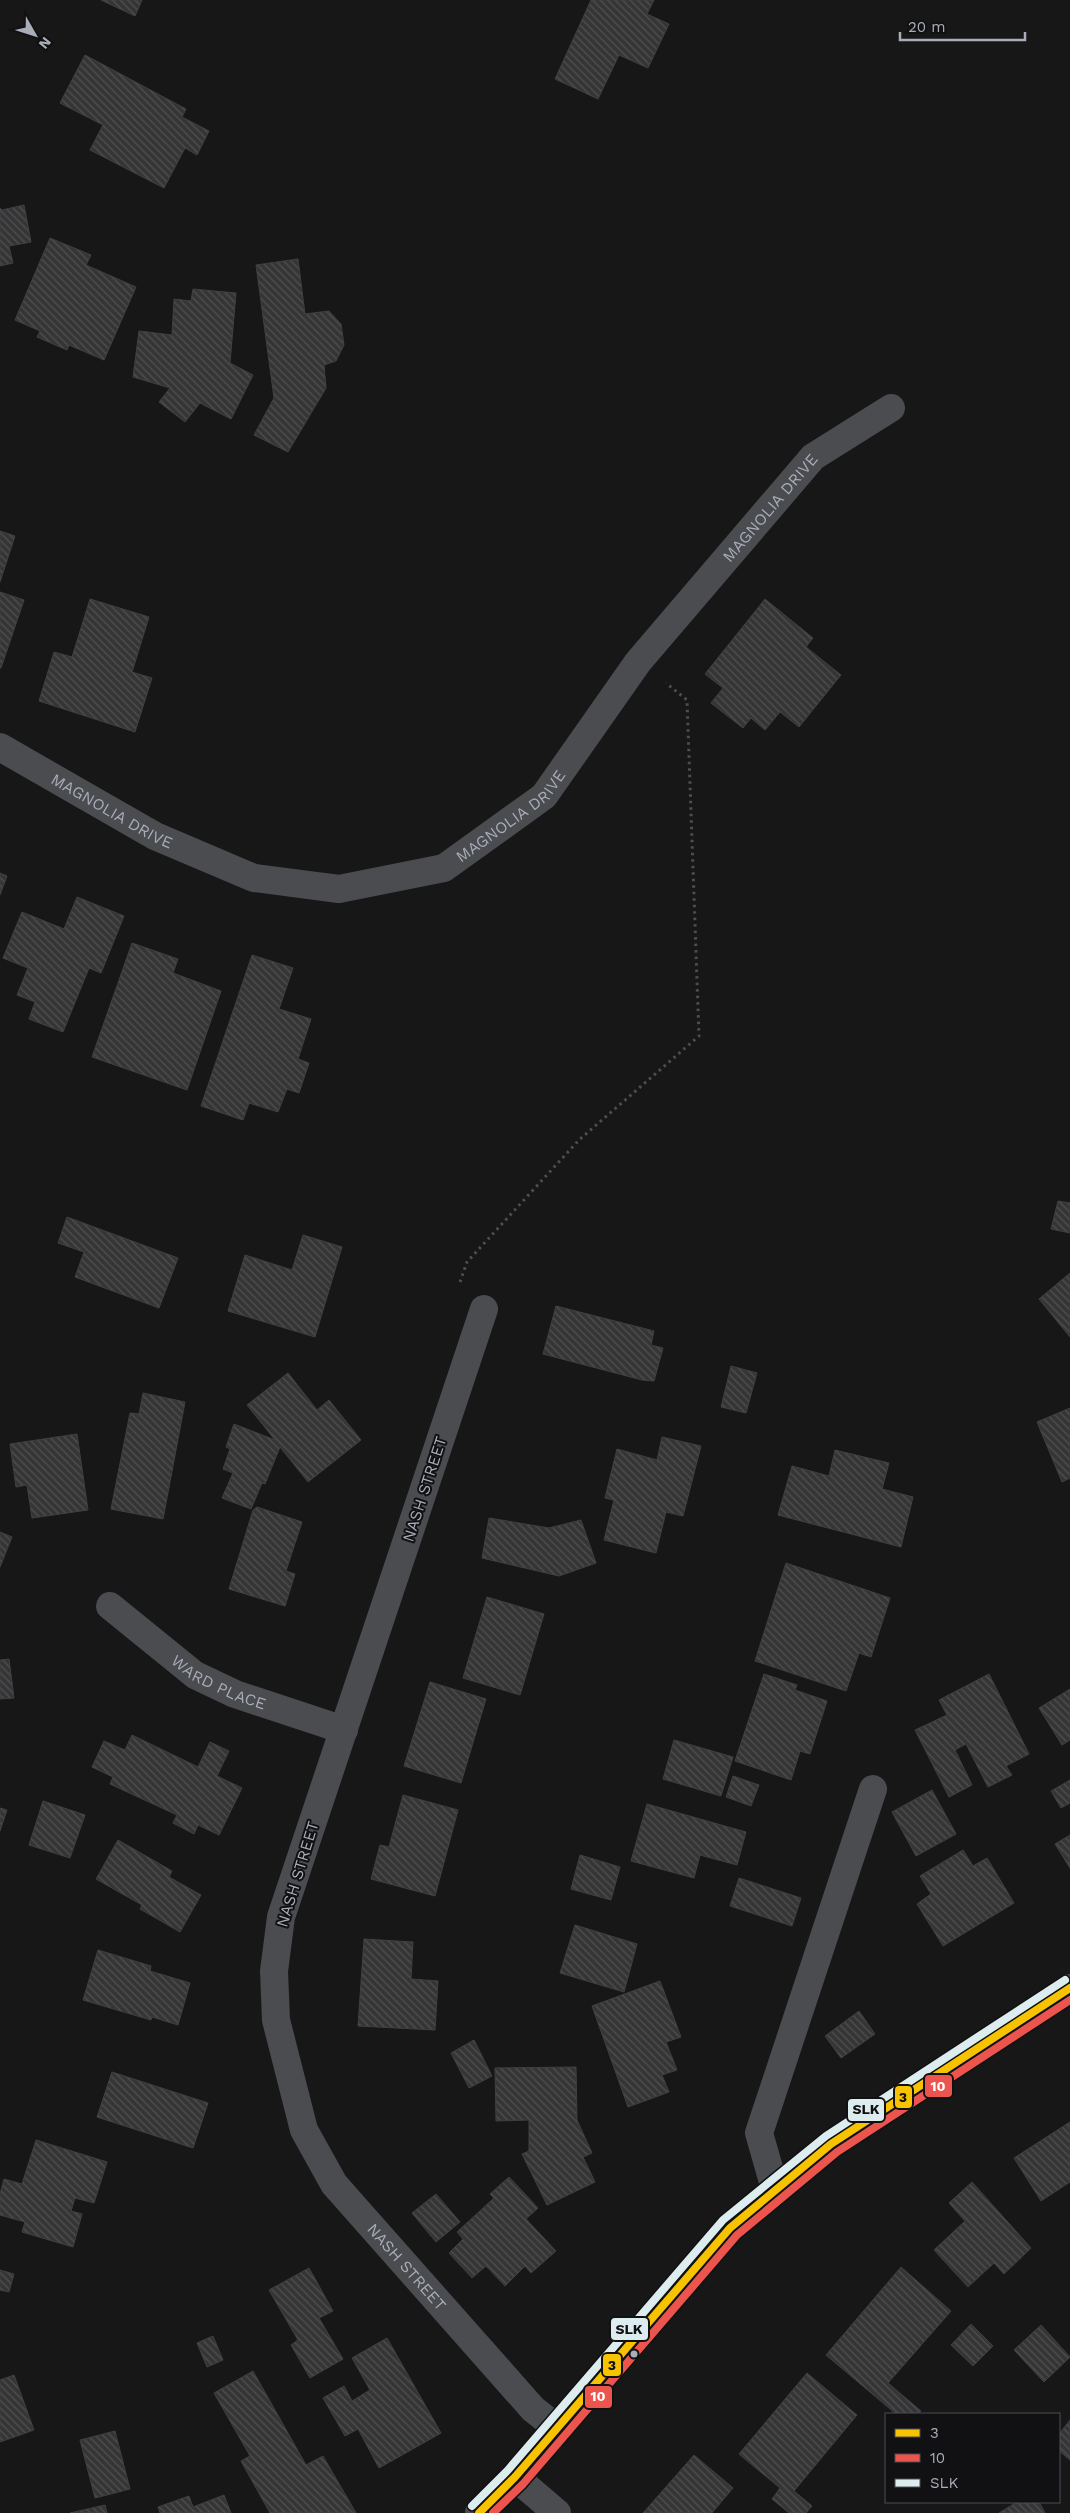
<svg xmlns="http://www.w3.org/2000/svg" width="1070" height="2513" font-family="'Work Sans',sans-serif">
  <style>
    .building { fill: url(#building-back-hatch); stroke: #3f4043 }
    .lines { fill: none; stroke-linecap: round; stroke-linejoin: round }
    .path { stroke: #4d4e52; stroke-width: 3; stroke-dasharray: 2.5 4; stroke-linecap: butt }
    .street { stroke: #4b4c50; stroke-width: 28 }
    .secondary { stroke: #4a4a4e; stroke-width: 28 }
    .bus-1-casing { stroke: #111113; stroke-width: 11 }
    .bus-2-casing { stroke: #111113; stroke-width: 11 }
    .bus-3-casing { stroke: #111113; stroke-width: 11 }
    .bus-1 { stroke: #f7c200; stroke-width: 8 }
    .bus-2 { stroke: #ec554d; stroke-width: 8 }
    .bus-3 { stroke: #dcecef; stroke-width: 8 }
    .bus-dot { fill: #a8adb8; stroke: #111113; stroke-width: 2 }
    .labels { text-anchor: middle; stroke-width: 4; stroke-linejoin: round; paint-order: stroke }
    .street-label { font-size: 16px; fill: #a8adb8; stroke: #111113 }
    .line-badge { stroke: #111113; stroke-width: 2 }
    .badge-label { font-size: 14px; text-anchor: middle; font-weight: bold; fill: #fff }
    .pale-badge-label { font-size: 14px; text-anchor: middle; font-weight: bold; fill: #111 }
  </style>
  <defs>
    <pattern id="building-back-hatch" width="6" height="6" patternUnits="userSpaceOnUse" patternTransform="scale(1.25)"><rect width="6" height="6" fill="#353536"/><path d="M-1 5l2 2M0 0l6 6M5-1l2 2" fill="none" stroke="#4f5051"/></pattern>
  </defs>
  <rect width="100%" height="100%" fill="#171717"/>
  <!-- building -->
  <g class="building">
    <polygon points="101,0 142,0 135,16"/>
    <polygon points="591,0 654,0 647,14 669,24 648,68 619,55 598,99 555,79"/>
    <polygon points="85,55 186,109 182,117 209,131 197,155 185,148 164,188 90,150 103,125 60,103"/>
    <polygon points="24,205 31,242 9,246 13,263 0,266 0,208 2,210"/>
    <polygon points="50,238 91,255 86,265 136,287 104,360 69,345 67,350 37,337 40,331 15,320"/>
    <polygon points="298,259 305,314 329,311 341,324 344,345 336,361 324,365 326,388 288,452 254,435 274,398 256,265"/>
    <polygon points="193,289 236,293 230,363 253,375 231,419 200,403 185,422 159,402 170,388 133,377 139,331 172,335 174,299 191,301"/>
    <polygon points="0,531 15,536 0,582"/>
    <polygon points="0,592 24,600 1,668 0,668"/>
    <polygon points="90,599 149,617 132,672 152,678 135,732 39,701 54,652 72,657"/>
    <polygon points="765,599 813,638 806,647 841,675 799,727 780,712 765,730 751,718 743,728 711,703 723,688 705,674"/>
    <polygon points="0,873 7,876 0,895"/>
    <polygon points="77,897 124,916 101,973 89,968 63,1032 29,1019 35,1002 17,995 28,968 3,958 22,912 64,929"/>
    <polygon points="132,943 178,959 173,973 221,991 187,1090 92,1057"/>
    <polygon points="252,955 293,968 279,1009 311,1019 298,1059 309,1063 299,1093 287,1089 278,1112 249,1103 243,1120 201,1106"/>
    <polygon points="1058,1201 1070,1203 1070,1233 1051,1229"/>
    <polygon points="67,1217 178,1258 159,1308 75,1277 84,1252 58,1243"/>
    <polygon points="303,1235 342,1247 315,1337 228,1311 245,1255 292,1270"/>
    <polygon points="1070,1273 1070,1337 1039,1299"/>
    <polygon points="556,1306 654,1331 651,1345 663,1348 654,1381 642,1380 543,1354"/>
    <polygon points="731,1366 757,1373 746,1413 721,1407"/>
    <polygon points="288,1373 317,1410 329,1400 361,1440 308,1482 280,1447 265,1484 262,1483 251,1509 222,1498 233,1473 223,1469 230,1449 226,1447 234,1424 275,1440 247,1405"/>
    <polygon points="143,1393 185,1402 163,1519 111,1509 130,1413 139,1414"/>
    <polygon points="1070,1408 1070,1478 1062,1482 1037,1422"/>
    <polygon points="77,1434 88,1510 32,1518 27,1485 16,1487 10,1444"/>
    <polygon points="662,1437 701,1446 683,1516 666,1512 656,1553 604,1540 614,1500 605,1498 617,1449 657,1460"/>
    <polygon points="835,1450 889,1463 882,1489 913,1497 901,1547 778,1515 792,1466 829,1476"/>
    <polygon points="257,1507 302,1522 286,1571 295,1574 285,1606 229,1589 253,1510"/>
    <polygon points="489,1518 549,1528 581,1520 596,1563 559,1576 482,1558"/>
    <polygon points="0,1532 12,1537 0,1567"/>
    <polygon points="786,1563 890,1598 871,1657 859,1653 846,1691 755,1661"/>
    <polygon points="487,1597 544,1614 520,1695 463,1678"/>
    <polygon points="9,1659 14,1698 0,1699 0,1660"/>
    <polygon points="764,1674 797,1685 795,1690 827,1701 810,1754 800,1751 791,1780 735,1761"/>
    <polygon points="989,1674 1029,1754 1006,1766 1012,1775 988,1787 966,1744 955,1750 972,1785 949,1797 915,1730 947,1715 939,1700"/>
    <polygon points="430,1682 486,1699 461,1783 404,1766"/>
    <polygon points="1070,1689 1070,1740 1062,1745 1039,1708"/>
    <polygon points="132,1735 198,1767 210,1742 229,1751 217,1776 242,1788 219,1835 198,1825 194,1834 173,1823 177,1815 110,1784 113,1777 92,1767 104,1741 125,1750"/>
    <polygon points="674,1740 733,1757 721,1796 663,1779"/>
    <polygon points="733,1776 759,1785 751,1806 726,1797"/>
    <polygon points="1070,1780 1070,1803 1061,1808 1051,1791"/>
    <polygon points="932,1790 956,1834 916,1856 892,1812"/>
    <polygon points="403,1795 458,1810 435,1896 371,1879 380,1845 389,1847"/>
    <polygon points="43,1801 85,1815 70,1858 29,1845"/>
    <polygon points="647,1804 746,1832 737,1865 700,1855 694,1878 631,1861"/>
    <polygon points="0,1808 7,1810 0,1831"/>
    <polygon points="1070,1835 1070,1868 1055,1844"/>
    <polygon points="118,1840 172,1871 169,1877 201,1895 180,1932 140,1909 142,1905 96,1879"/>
    <polygon points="963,1850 973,1866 987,1858 1014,1903 943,1946 917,1904 931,1894 920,1876"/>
    <polygon points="580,1855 620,1867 611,1900 571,1889"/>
    <polygon points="739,1878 801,1898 792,1926 730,1906"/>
    <polygon points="575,1925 637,1944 624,1992 560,1973"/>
    <polygon points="364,1939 413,1942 411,1979 438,1981 435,2030 358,2026"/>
    <polygon points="98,1950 151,1966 150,1971 190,1983 178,2025 152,2017 151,2020 83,2000"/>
    <polygon points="660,1981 681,2037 666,2042 677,2070 662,2075 669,2092 628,2107 592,2006"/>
    <polygon points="859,2011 875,2034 841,2058 825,2036"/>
    <polygon points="474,2040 492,2076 469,2088 451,2053"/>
    <polygon points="576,2067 577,2120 592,2153 583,2157 595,2182 547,2205 522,2154 529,2151 529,2120 496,2121 495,2068"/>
    <polygon points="112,2072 208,2103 193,2148 97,2117"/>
    <polygon points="1070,2122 1070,2182 1041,2201 1014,2158"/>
    <polygon points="36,2140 107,2162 94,2203 75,2198 71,2211 82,2214 73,2247 22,2232 25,2222 0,2215 0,2194 4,2179 22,2184"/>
    <polygon points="509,2177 538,2208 526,2219 556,2251 531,2273 525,2266 505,2286 486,2266 472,2278 449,2253 463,2239 457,2232 494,2198 490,2194"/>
    <polygon points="972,2182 1031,2248 1004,2274 994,2263 968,2287 934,2250 965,2221 949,2203"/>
    <polygon points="436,2194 460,2222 436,2242 412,2213"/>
    <polygon points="901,2267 951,2311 888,2383 921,2411 918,2414 896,2414 826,2355"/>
    <polygon points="309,2268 333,2311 319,2318 343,2359 310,2378 291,2345 298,2340 269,2290"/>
    <polygon points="0,2270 14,2274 9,2292 0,2290"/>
    <polygon points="971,2324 993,2346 973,2366 951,2345"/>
    <polygon points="1041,2325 1070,2357 1044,2382 1014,2350"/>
    <polygon points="213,2336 223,2360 207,2367 197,2343"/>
    <polygon points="387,2338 441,2433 379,2468 358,2429 345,2436 323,2398 344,2386 352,2401 370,2390 352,2358"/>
    <polygon points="253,2371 306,2465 323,2456 356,2513 270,2513 241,2461 250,2456 214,2393"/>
    <polygon points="807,2373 857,2415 794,2491 812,2506 806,2513 789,2513 772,2499 780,2488 739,2454"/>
    <polygon points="14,2375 34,2430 0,2442 0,2380"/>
    <polygon points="1070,2420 1070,2460 1059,2451 1059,2434"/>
    <polygon points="115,2431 130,2489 95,2498 80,2440"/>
    <polygon points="694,2455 733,2488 712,2513 643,2513"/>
    <polygon points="224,2495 231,2513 160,2513 158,2507 189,2496 193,2507"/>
    <polygon points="1017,2502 1039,2502 1045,2513 999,2513"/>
    <polygon points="105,2505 107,2513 70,2513"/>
  </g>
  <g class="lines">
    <!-- path -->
    <polyline class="path" points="460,1282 467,1262 579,1140 699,1036 687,700 666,683"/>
    <!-- street -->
    <g class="street">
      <path id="s1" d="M0,747l155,89 99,42 85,11 105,-21 100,-72 94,-134 175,-205 78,-49"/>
      <path id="s2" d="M484,1309l-203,608 -7,54 2,49 28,110 30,54 199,225 24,19"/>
      <path id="s3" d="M110,1606l85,69 40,19 109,36"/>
      <polyline points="775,2189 759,2133 873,1789"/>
      <polyline points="515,2477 557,2513"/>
    </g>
    <!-- secondary -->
    <polyline class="secondary" points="479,2513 515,2477 730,2228 775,2189 831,2144 1070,1988"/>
    <defs>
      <polyline id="bus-1" points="479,2513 515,2477 730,2228 831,2144 1070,1988"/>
      <polyline id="bus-2" points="493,2513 523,2484 737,2235 837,2152 1070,2000"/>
      <polyline id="bus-3" points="472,2506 508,2470 723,2220 826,2136 1065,1980"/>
    </defs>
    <!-- bus-1 casing -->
    <use href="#bus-1" class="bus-1-casing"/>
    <!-- bus-2 casing -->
    <use href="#bus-2" class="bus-2-casing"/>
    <!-- bus-3 casing -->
    <use href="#bus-3" class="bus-3-casing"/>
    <!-- bus-1 -->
    <use href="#bus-1" class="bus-1"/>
    <!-- bus-2 -->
    <use href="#bus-2" class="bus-2"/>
    <!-- bus-3 -->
    <use href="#bus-3" class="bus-3"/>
  </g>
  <!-- markers -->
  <circle class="bus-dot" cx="634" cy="2354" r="4.5"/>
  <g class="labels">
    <!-- street labels -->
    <g class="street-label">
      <text dy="6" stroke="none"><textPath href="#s1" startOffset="969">MAGNOLIA DRIVE</textPath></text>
      <text dy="6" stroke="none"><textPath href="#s1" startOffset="129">MAGNOLIA DRIVE</textPath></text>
      <text dy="6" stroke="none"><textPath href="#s1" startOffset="564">MAGNOLIA DRIVE</textPath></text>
      <text transform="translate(424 1489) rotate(-72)" y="6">NASH STREET</text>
      <text dy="6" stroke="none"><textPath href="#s3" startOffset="134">WARD PLACE</textPath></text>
      <text transform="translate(297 1874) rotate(-73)" y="6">NASH STREET</text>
      <text dy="6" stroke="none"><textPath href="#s2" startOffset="1030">NASH STREET</textPath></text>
    </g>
  </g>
  <g class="line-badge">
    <rect x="924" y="2074" width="29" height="24" rx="5" fill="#ec554d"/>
    <rect x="894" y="2085" width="19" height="24" rx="5" fill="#f7c200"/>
    <rect x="847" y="2098" width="38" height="24" rx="5" fill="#dcecef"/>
    <rect x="610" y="2317" width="39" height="24" rx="5" fill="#dcecef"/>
    <rect x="602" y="2353" width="20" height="24" rx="5" fill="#f7c200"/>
    <rect x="584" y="2385" width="29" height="24" rx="5" fill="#ec554d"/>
  </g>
  <g class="badge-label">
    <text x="938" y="2091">10</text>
    <text x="598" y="2401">10</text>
  </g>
  <g class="pale-badge-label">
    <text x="903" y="2102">3</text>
    <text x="866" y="2114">SLK</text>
    <text x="629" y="2334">SLK</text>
    <text x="612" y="2370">3</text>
  </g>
  <!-- legend -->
  <rect x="885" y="2413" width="175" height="90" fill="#111113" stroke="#4d4f55"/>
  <rect x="895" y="2429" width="25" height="8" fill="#f7c200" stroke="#4d4f55"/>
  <text x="930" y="2438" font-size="15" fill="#a8adb8">3</text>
  <rect x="895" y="2454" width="25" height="8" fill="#ec554d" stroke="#4d4f55"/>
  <text x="930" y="2463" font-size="15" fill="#a8adb8">10</text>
  <rect x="895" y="2479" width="25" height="8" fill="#dcecef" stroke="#4d4f55"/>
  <text x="930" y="2488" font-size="15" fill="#a8adb8">SLK</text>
  <!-- north arrow -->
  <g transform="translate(35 35) rotate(129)" stroke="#111113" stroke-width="4" paint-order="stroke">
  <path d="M0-4L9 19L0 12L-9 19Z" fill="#a8adb8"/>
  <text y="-8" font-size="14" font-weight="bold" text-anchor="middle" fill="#a8adb8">N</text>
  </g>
  <!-- scale -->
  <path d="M900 32v8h125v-8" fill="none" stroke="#a8adb8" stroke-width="2.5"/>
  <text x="908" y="32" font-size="15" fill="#a8adb8" stroke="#111113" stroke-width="4" paint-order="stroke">20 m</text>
</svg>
